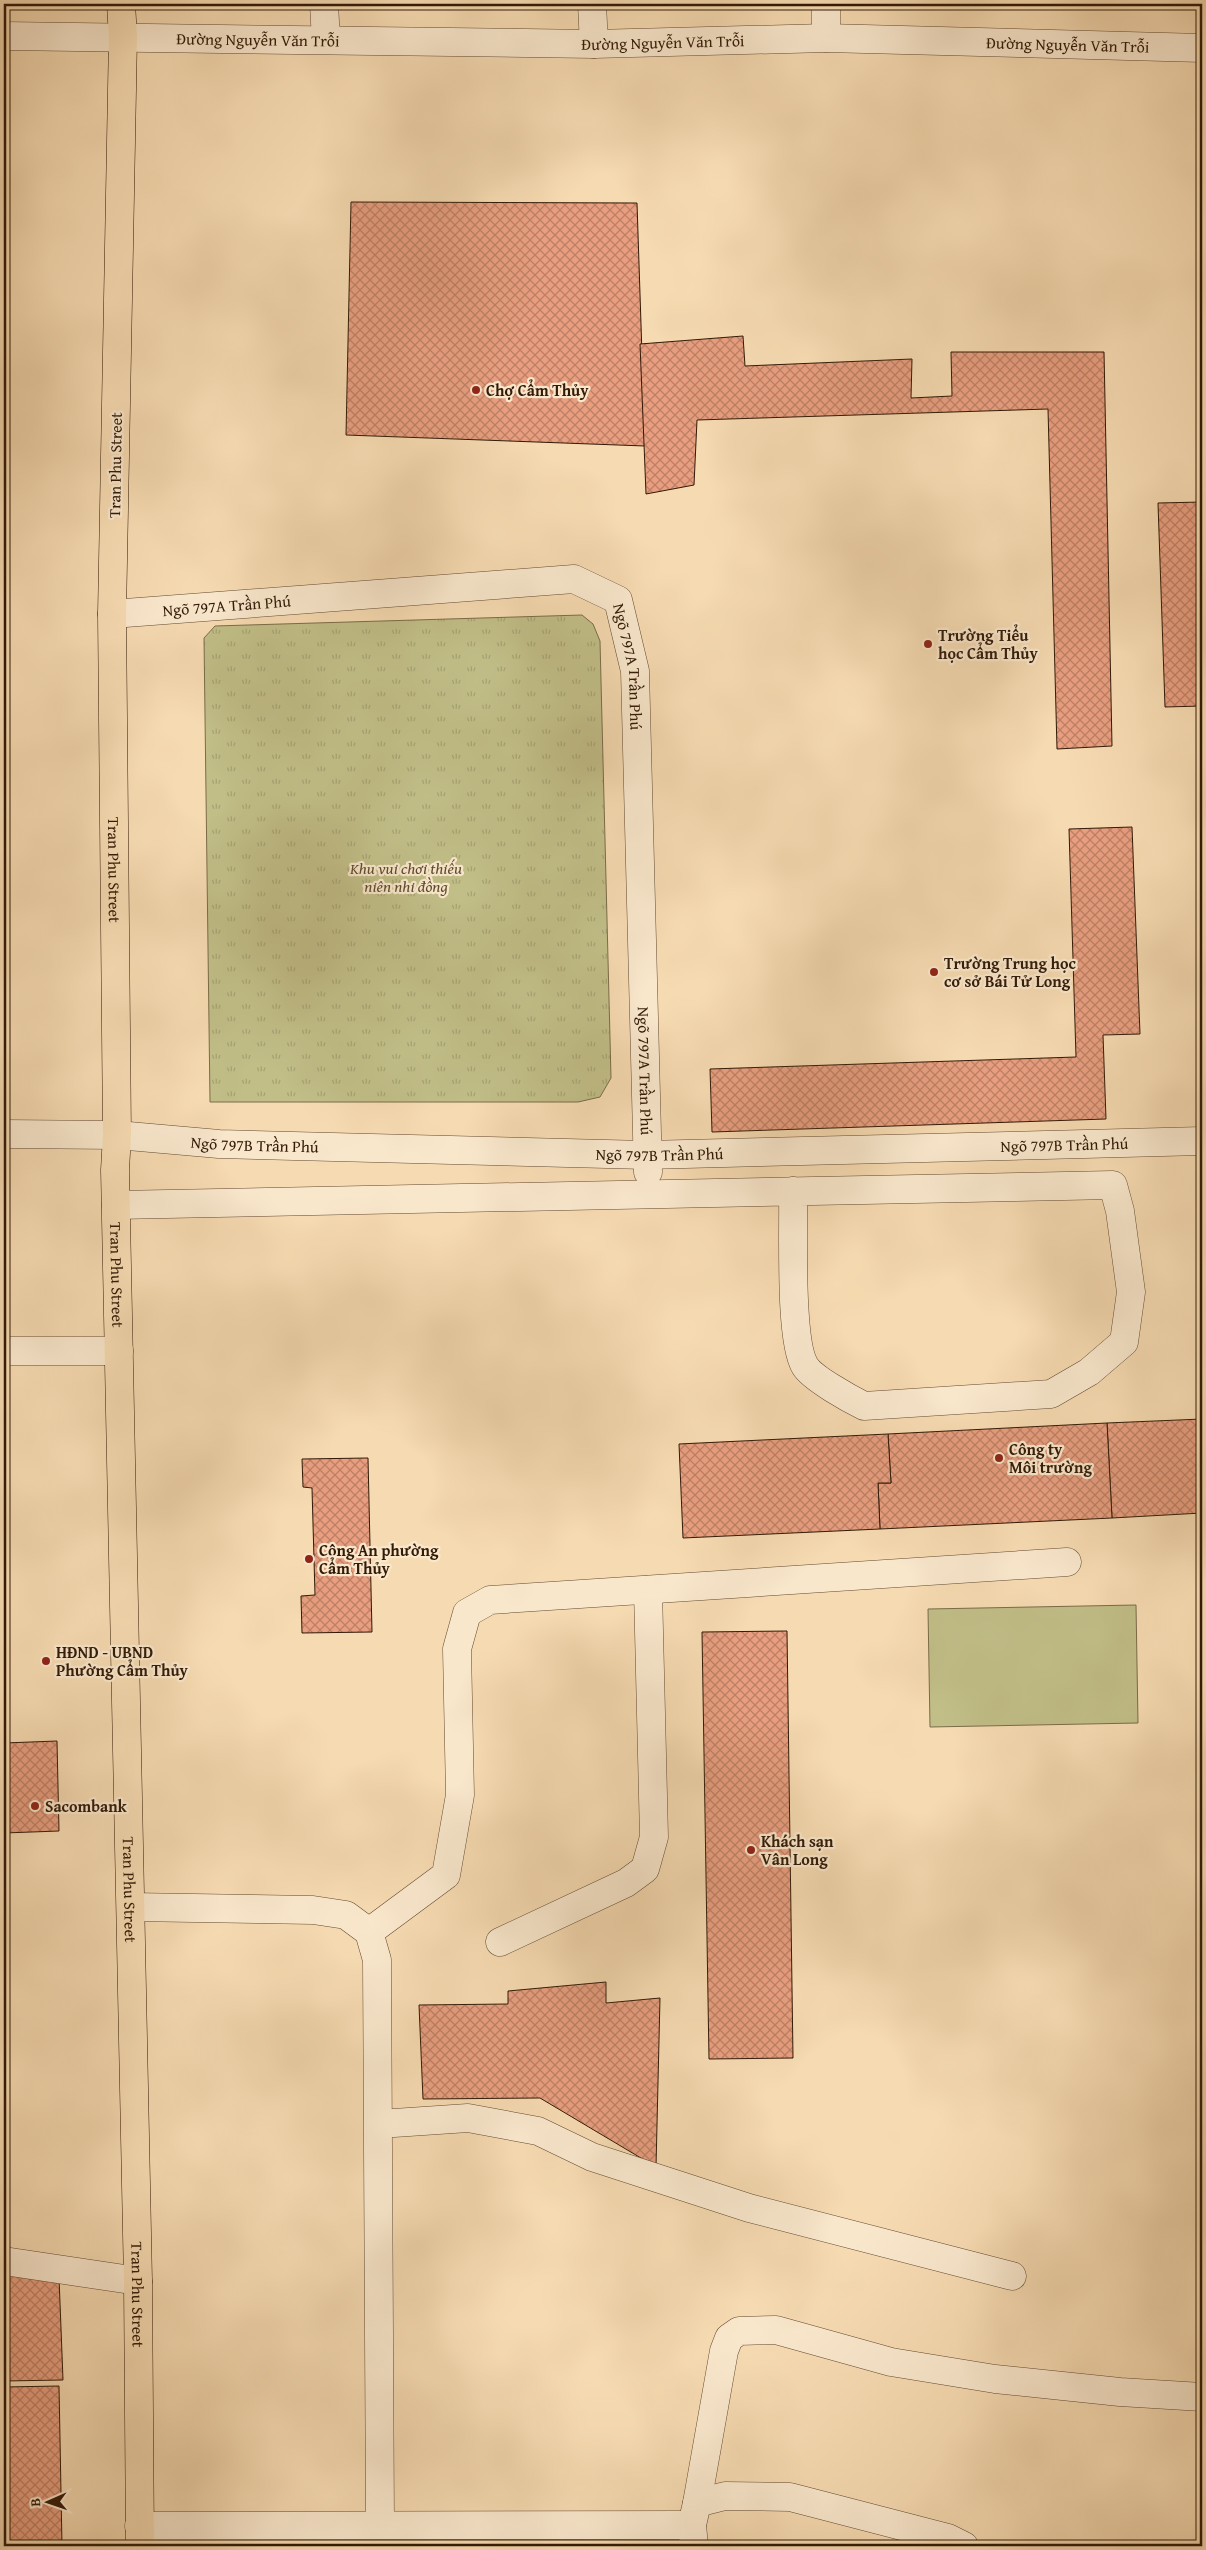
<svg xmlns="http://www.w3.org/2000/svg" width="1206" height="2550" font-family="'Gentium Book Plus',serif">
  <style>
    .grass { fill: #c1be88; stroke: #7a6c48 }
    .park { fill: url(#park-tufts); stroke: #7a6c48 }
    .building { fill: url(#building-cross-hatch); stroke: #321a07 }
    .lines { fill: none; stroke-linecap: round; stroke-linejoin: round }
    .minor-casing { stroke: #634a32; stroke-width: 29 }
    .major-casing { stroke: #321a07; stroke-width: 29 }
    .minor { stroke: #f9e7cc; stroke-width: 28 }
    .major { stroke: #f6dab1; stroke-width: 28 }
    .poi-dot { fill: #8f2418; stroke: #f9e7cc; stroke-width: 2 }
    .labels { text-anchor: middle; stroke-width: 4.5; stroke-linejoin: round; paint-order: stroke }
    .street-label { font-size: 16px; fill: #321a07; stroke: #f9e7cc }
    .poi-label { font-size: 16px; font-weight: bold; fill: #321a07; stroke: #f9e7cc; text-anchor: start }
    .park-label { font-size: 16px; font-style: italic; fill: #5d4b2e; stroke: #f9e7cc }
  </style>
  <defs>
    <pattern id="park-tufts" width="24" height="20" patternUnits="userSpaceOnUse" patternTransform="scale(1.25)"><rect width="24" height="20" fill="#c1be88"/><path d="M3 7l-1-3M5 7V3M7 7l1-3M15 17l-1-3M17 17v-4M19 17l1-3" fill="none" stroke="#a6a374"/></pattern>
    <pattern id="building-cross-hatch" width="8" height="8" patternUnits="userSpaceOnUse" patternTransform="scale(1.25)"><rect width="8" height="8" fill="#e89e7f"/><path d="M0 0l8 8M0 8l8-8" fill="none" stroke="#bd8066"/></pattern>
  </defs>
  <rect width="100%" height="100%" fill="#f6dab1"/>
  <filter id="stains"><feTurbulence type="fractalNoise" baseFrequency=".004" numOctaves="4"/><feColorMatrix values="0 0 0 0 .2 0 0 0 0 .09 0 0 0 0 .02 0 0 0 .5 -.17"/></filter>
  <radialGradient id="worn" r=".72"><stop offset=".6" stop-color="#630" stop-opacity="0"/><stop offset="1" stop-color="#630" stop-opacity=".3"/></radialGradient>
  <!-- grass -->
  <polygon class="grass" points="1136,1605 1138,1723 930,1727 928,1609"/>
  <!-- park -->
  <polygon class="park" points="582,615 593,624 600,641 611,1078 600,1097 578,1102 210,1102 204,638 215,626"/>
  <!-- building -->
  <g class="building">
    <polygon points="351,202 637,203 645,446 346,435"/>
    <polygon points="743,336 745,366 912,359 911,398 952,396 951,352 1104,352 1112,746 1057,749 1048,409 697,420 694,485 646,494 640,344"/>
    <polygon points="1202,502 1202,706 1165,707 1158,503"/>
    <polygon points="1132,827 1140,1034 1103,1035 1106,1119 712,1132 710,1069 1076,1057 1069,829"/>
    <polygon points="1202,1419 1202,1513 1112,1518 1107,1423"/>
    <polygon points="1107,1423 1112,1518 880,1529 878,1483 891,1483 888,1434"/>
    <polygon points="888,1434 891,1483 878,1483 880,1529 683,1538 679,1444"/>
    <polygon points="368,1458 372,1632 302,1633 301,1596 315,1595 312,1488 303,1487 302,1459"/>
    <polygon points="787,1631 793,2058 709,2059 702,1632"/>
    <polygon points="4,1652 6,1736 4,1736"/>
    <polygon points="57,1741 59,1831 4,1833 4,1743"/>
    <polygon points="606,1982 606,2003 660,1998 656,2167 540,2098 423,2099 419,2005 508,2004 508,1991"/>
    <polygon points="4,2272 59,2277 63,2380 4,2381"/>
    <polygon points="59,2386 62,2546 4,2546 4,2387"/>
  </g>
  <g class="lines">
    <defs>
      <g id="minor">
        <polyline points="324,4 326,40"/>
        <polyline points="592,4 594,44"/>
        <polyline points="826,4 826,38"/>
        <path id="s1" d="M4,36l590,8 232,-6 376,10"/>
        <path id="s2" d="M112,614l462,-35 44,21 17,71 13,501"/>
        <path id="s3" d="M4,1134l113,1 102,9 427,11 556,-14"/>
        <path d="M116,1205l997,-20 7,26 11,81 -7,50 -35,30 -38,22 -187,12c-14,-7 -52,-28 -59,-40 -16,-25 -11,-140 -12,-175"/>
        <polyline points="4,1351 119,1351"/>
        <polyline points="131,1907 313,1910 346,1915 369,1932 377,1960 380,2525"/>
        <polyline points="369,1932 446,1875 460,1795 457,1649 467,1613 490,1600 1067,1562"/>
        <polyline points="500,1942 626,1883 645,1869 654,1837 648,1590"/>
        <polyline points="379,2124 468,2118 538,2131 592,2157 749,2208 1012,2276"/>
        <polyline points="4,2261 138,2281"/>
        <polyline points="697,2503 724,2351 729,2338 739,2331 776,2330 891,2362 995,2379 1120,2392 1202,2397"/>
        <polyline points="139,2526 692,2525"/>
        <polyline points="694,2546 692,2525 697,2503 725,2496 790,2497 948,2538 964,2546"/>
      </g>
      <g id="major">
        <path id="s4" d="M121,4l2,33 -11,577 5,521 -2,35 23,1111 2,265"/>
      </g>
    </defs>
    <!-- minor casing -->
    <use href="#minor" class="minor-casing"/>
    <!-- major casing -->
    <use href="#major" class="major-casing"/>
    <!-- minor -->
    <use href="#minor" class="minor"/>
    <!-- major -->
    <use href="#major" class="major"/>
  </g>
  <!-- markers -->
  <g class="poi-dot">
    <circle cx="476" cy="390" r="5"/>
    <circle cx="928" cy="644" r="5"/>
    <circle cx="934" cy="972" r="5"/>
    <circle cx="999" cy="1458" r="5"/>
    <circle cx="309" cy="1559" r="5"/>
    <circle cx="46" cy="1661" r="5"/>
    <circle cx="35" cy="1806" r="5"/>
    <circle cx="751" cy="1850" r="5"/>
  </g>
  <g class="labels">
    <!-- street labels -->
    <g class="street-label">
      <text dy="6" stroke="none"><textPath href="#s1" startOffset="254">Đường Nguyễn Văn Trỗi</textPath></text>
      <text dy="6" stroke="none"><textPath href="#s1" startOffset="659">Đường Nguyễn Văn Trỗi</textPath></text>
      <text dy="6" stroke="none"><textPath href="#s1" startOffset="1064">Đường Nguyễn Văn Trỗi</textPath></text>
      <text transform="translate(115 465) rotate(-89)" y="6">Tran Phu Street</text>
      <text dy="6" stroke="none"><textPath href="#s2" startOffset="115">Ngõ 797A Trần Phú</textPath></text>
      <text dy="6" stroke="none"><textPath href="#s2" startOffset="580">Ngõ 797A Trần Phú</textPath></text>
      <text dy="6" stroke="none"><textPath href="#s4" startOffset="866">Tran Phu Street</textPath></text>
      <text dy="6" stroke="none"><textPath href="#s2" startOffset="985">Ngõ 797A Trần Phú</textPath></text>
      <text dy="6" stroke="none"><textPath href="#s3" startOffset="251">Ngõ 797B Trần Phú</textPath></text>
      <text dy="6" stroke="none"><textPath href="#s3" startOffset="1061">Ngõ 797B Trần Phú</textPath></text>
      <text dy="6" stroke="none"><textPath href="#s3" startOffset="656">Ngõ 797B Trần Phú</textPath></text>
      <text dy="6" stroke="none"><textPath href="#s4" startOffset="1271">Tran Phu Street</textPath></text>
      <text dy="6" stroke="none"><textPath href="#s4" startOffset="1886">Tran Phu Street</textPath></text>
      <text dy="6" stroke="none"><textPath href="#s4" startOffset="2291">Tran Phu Street</textPath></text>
    </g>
    <!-- poi labels -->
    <g class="poi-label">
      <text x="486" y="396">Chợ Cẩm Thủy</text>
      <text x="938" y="641">Trường Tiểu<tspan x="938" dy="18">học Cẩm Thủy</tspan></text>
      <text x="944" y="969">Trường Trung học<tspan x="944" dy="18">cơ sở Bái Tử Long</tspan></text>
      <text x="1009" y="1455">Công ty<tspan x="1009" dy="18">Môi trường</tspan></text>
      <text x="319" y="1556">Công An phường<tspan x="319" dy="18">Cẩm Thủy</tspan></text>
      <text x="56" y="1658">HĐND - UBND<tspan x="56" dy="18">Phường Cẩm Thủy</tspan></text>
      <text x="45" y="1812">Sacombank</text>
      <text x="761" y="1847">Khách sạn<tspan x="761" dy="18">Vân Long</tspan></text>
    </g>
    <!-- park labels -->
    <g class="park-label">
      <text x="406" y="874">Khu vui chơi thiếu<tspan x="406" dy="18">niên nhi đồng</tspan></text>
    </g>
  </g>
  <!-- margin -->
  <rect width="1206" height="2550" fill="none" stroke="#f6dab1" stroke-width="20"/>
  <rect x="5" y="5" width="1196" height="2540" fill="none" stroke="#321a07" stroke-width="2.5"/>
  <rect x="10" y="10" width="1186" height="2530" fill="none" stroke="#321a07"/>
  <!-- north arrow -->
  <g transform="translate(48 2502) rotate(268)" stroke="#f9e7cc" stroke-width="4" paint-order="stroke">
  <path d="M0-4L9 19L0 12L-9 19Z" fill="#321a07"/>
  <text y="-8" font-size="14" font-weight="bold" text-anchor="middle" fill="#321a07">B</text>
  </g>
  <rect width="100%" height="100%" filter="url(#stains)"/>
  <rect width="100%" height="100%" fill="url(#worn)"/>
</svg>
